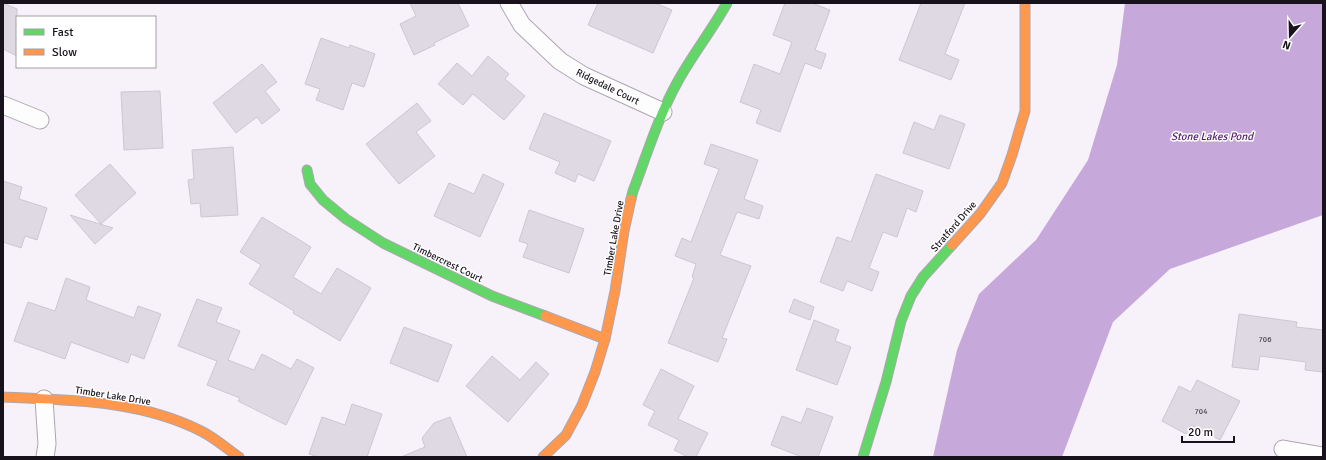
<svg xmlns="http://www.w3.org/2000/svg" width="1326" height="460" font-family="Signika,sans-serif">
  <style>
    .water { fill: #c7a8da }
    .building { fill: #dfd9e3; stroke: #cdc7d0 }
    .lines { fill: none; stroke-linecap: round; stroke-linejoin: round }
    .street-casing { stroke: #ada7b1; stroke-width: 19 }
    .fast-casing { stroke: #ada7b1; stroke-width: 11 }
    .slow-casing { stroke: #ada7b1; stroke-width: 11 }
    .street { stroke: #fefdfe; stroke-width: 17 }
    .fast { stroke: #63d668; stroke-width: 9 }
    .slow { stroke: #ff974d; stroke-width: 9 }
    .labels { text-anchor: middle; stroke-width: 3; stroke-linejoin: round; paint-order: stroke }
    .number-label { font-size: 8px; fill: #4b454f }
    .street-label { font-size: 10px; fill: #18121c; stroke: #fff }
    .water-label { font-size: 11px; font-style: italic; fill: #562071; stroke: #fff }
  </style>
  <rect width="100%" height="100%" fill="#f7f1fa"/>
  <!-- water -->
  <polygon class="water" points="1125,3 1323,3 1323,215 1170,269 1113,322 1062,457 933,457 957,350 979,294 1036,240 1088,160 1117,65"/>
  <!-- building -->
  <g class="building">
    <polygon points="3,3 17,9 17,56 3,49"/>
    <polygon points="410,3 458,3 469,26 434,43 435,45 414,55 400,24 416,16"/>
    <polygon points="598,3 655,3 672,10 653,53 588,25"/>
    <polygon points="785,3 812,3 830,10 815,50 826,54 821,69 805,63 780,132 756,123 761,110 740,102 754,64 780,74 792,42 773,35"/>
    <polygon points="921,3 965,3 945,54 959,60 951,80 899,60"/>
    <polygon points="321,38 349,48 350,45 375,54 364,87 352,83 343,110 316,100 320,89 305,84"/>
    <polygon points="488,56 509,74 505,79 525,96 504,120 473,94 463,105 438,84 457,63 472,76"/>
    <polygon points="262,64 277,82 265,91 280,110 262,124 257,117 236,133 213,103"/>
    <polygon points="160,91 163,148 124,150 121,92"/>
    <polygon points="417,103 431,121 416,132 435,156 399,184 366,144"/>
    <polygon points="544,113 611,141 594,181 578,174 575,182 555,173 560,162 529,149"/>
    <polygon points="940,115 965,124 949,169 903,153 914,122 934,130"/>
    <polygon points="711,144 758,160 744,199 763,206 759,219 737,212 720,255 751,266 722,338 727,339 718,362 668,343 694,278 692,277 696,264 675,256 682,238 691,242 719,169 704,164"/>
    <polygon points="233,147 238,215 201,217 200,203 191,204 188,180 194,179 192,150"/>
    <polygon points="110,164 136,193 101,224 75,195"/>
    <polygon points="483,174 504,184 480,237 434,216 449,183 474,194"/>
    <polygon points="876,174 923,191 916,212 907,208 897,237 883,232 869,268 879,272 872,291 847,281 843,291 820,282 837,237 851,242"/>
    <polygon points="3,181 22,187 19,199 47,208 37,240 25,236 21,248 3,242"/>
    <polygon points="529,210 584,229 569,273 523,257 528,244 519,241"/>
    <polygon points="70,215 113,228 95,244"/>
    <polygon points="262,217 311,247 293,277 321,294 337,268 371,288 340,341 293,313 294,311 249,284 261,265 240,252"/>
    <polygon points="66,278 90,287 86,300 134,318 138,306 161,314 144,359 131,354 128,363 71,342 65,359 14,341 28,302 55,311"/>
    <polygon points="197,299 222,308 216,322 240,331 228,360 254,370 262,354 291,369 297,359 314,368 286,425 238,401 240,398 207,385 217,361 178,346"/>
    <polygon points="794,299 814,307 810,320 789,312"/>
    <polygon points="1239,314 1297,322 1296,327 1323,330 1323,372 1305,370 1306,362 1260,356 1258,370 1232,367"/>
    <polygon points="814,320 839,330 835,341 851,347 837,385 796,370"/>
    <polygon points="404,327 452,345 438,382 390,363"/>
    <polygon points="492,356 520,380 536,362 549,374 508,422 466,386"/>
    <polygon points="661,369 694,386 678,419 708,433 696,457 688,457 674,450 679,440 648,425 655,411 643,405"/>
    <polygon points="1197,380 1240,401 1220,440 1191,425 1186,434 1162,421 1179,386 1191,392"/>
    <polygon points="352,404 382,414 367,457 319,457 309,454 322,417 345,425"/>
    <polygon points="807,408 833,417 818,457 802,457 771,445 782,416 801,423"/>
    <polygon points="450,417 467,457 401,457 425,447 422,438 434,423"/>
  </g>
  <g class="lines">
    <defs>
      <g id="street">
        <polyline points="509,3 522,25 560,61 584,76 663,112"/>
        <polyline points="3,105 40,120"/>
        <polyline points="44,399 47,444 45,457"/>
        <polyline points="1283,449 1323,456"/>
      </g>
      <g id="fast">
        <polyline points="307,170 310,184 323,200 346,219 383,243 492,296 545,316"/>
        <path d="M631,199l2,-8c14,-37 26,-76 45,-110 15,-27 34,-51 49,-78"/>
        <polyline points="863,457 886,382 901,321 911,296 923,277 952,245"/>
      </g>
      <g id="slow">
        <polyline points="952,245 980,214 1002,183 1012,155 1025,111 1025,3"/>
        <polyline points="545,316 605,339"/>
        <path d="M3,397c67,3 137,3 198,34 14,7 25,17 38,26"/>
        <polyline points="543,457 566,435 582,405 595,372 605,339 615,291 624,231 631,199"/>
      </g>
    </defs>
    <!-- street casing -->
    <use href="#street" class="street-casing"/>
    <!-- fast casing -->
    <use href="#fast" class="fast-casing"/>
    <!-- slow casing -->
    <use href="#slow" class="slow-casing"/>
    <!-- street -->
    <use href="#street" class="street"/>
    <!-- fast -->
    <use href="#fast" class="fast"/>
    <!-- slow -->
    <use href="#slow" class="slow"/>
  </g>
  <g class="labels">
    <!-- number labels -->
    <g class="number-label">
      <text x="1265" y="342">706</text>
      <text x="1201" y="414">704</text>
    </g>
    <!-- street labels -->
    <g class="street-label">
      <text transform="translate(608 86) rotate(26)" y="4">Ridgedale Court</text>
      <text transform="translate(953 226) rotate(-49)" y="4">Stratford Drive</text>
      <text transform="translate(613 238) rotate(-80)" y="4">Timber Lake Drive</text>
      <text transform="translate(448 262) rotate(26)" y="4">Timbercrest Court</text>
      <text transform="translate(113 395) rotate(9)" y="4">Timber Lake Drive</text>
    </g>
    <!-- water labels -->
    <g class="water-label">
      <text x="1212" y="140">Stone Lakes Pond</text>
    </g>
  </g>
  <!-- border -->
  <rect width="1326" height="460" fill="none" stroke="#18121c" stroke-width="8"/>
  <!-- legend -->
  <rect x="16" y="16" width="140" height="52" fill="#ffffff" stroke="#a3a0a4"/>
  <rect x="24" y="29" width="20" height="6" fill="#63d668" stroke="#a3a0a4"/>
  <text x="52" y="36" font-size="12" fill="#18121c">Fast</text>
  <rect x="24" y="49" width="20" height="6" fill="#ff974d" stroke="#a3a0a4"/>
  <text x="52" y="56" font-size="12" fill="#18121c">Slow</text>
  <!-- north arrow -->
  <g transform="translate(1290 36) rotate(200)" stroke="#ffffff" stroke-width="3" paint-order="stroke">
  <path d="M0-3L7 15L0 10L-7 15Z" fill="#18121c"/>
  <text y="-6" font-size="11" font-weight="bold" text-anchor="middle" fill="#18121c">N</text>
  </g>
  <!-- scale -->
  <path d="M1182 436v6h52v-6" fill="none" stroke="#18121c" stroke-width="2"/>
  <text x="1188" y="436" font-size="12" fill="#18121c" stroke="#ffffff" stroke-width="3" paint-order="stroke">20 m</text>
</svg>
